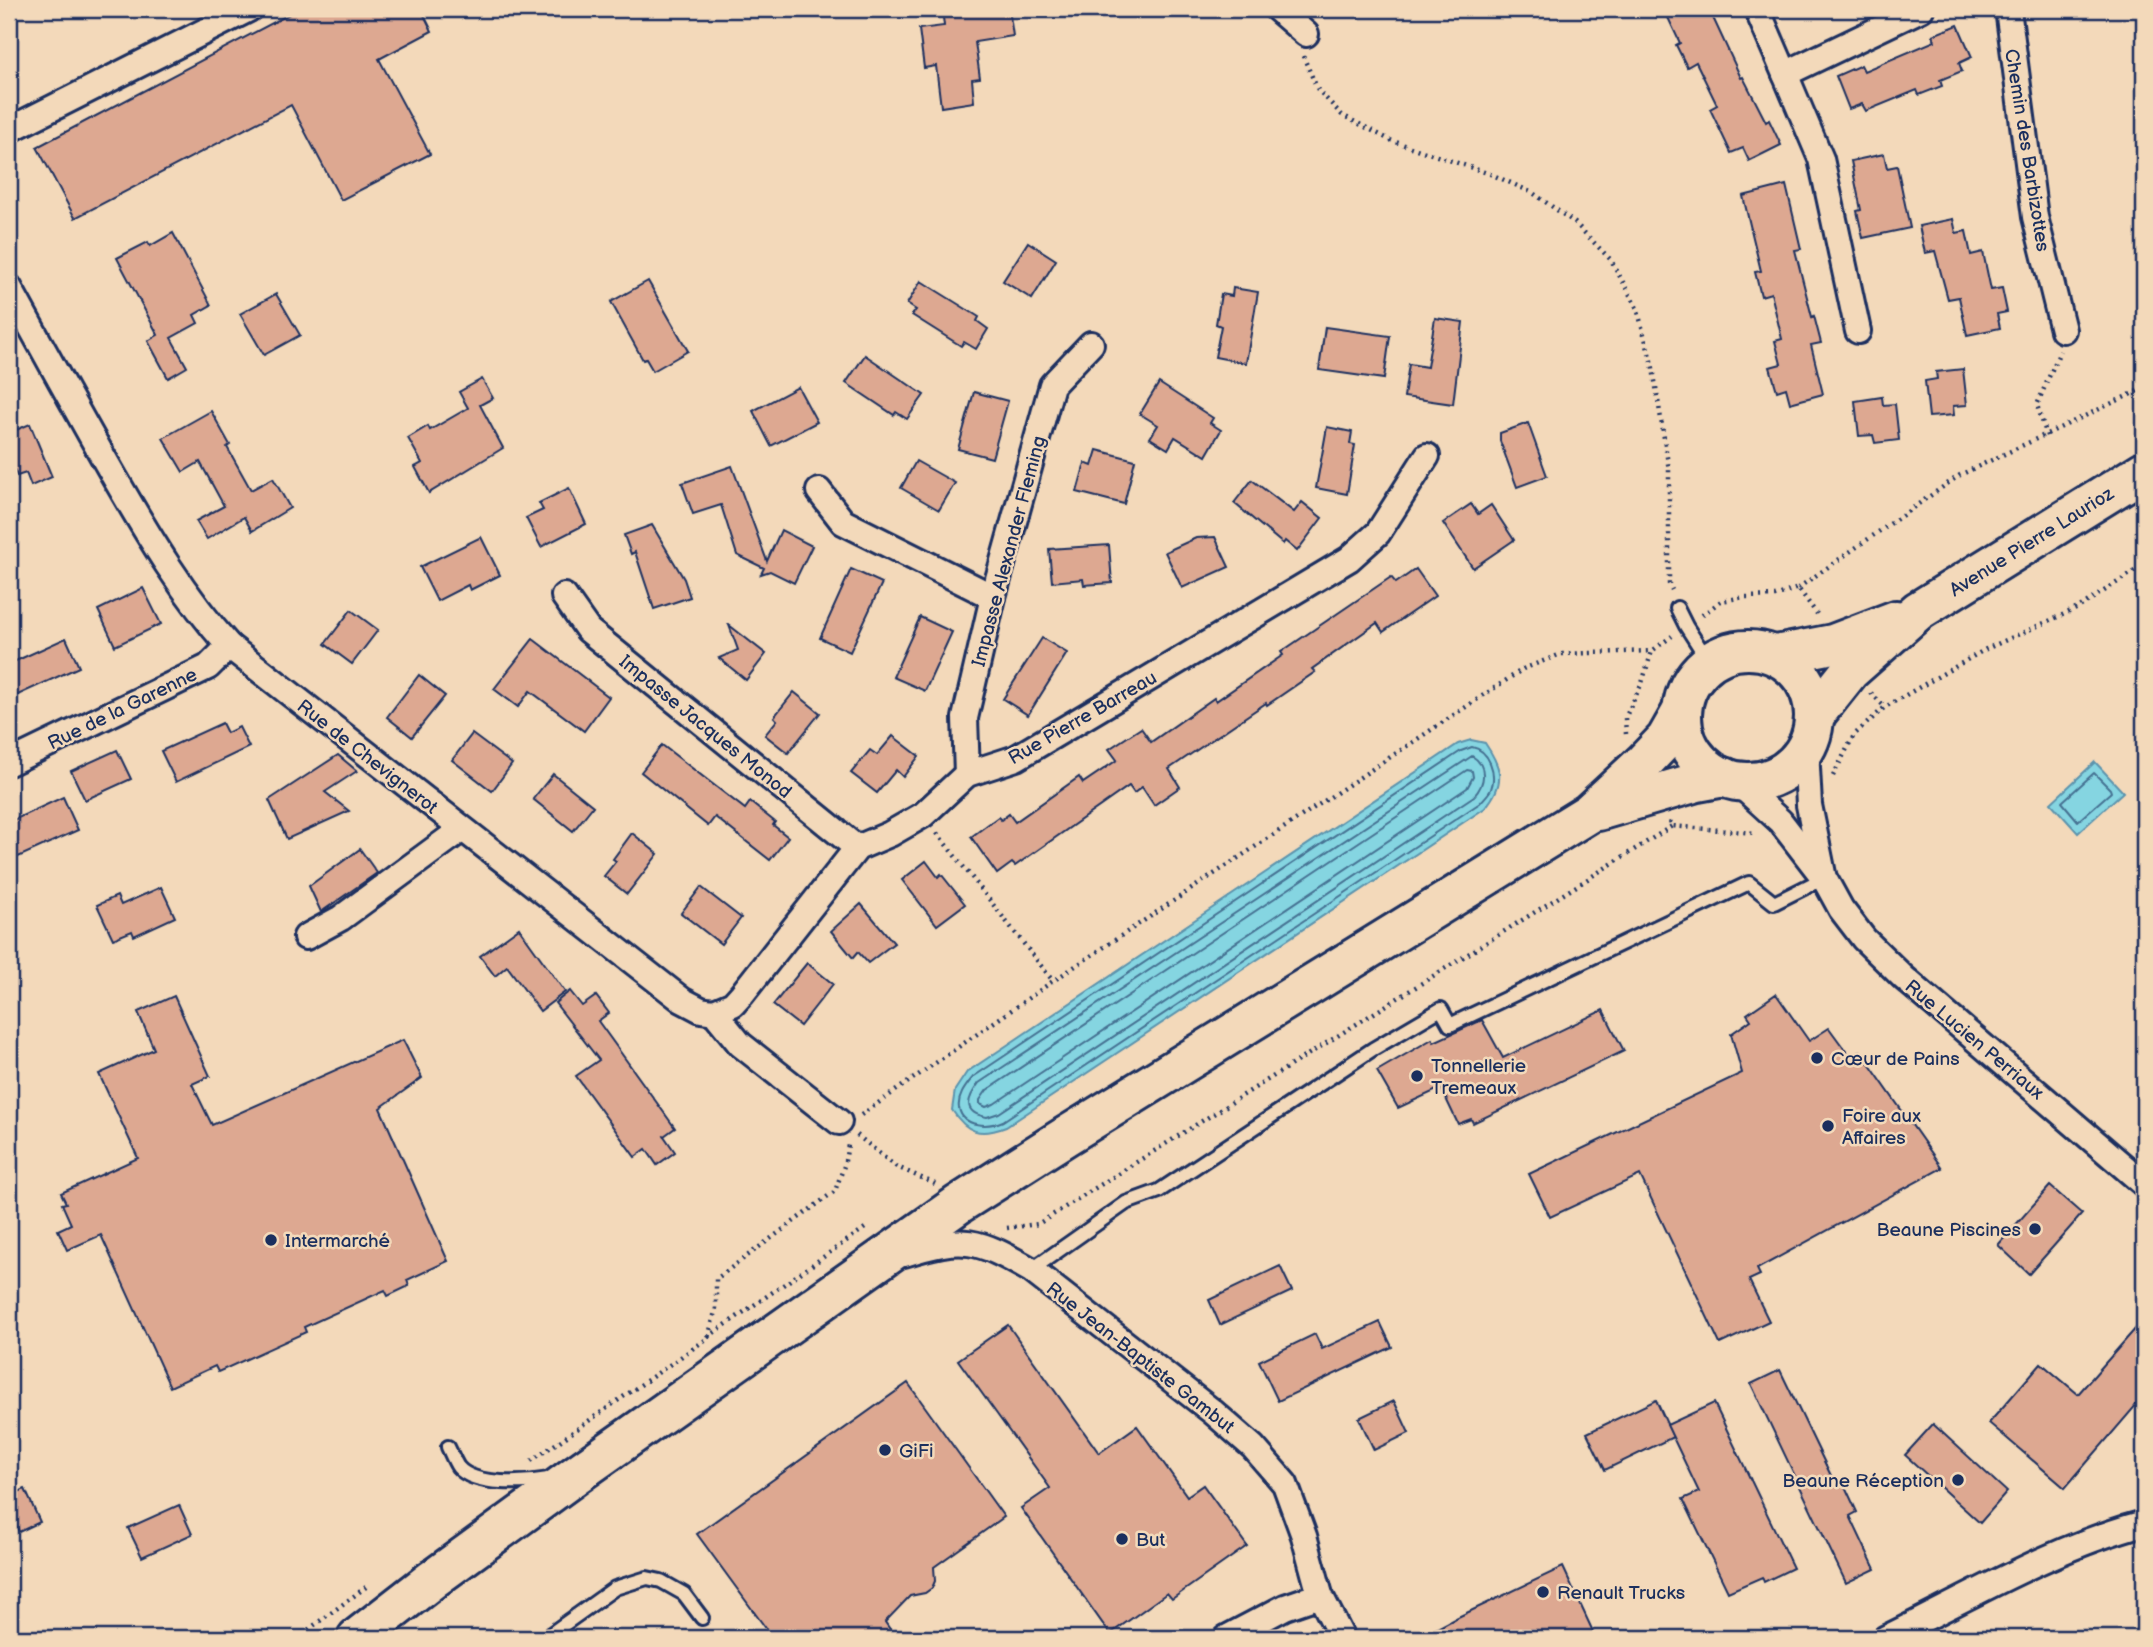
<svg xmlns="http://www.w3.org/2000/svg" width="2153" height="1647" font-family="'Balsamiq Sans',sans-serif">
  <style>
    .water { fill: #85d5e1; stroke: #5b93ad; stroke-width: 2 }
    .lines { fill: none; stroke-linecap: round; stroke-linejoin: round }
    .shore { stroke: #457192; stroke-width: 2 }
    .building { fill: #dda891; stroke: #1b2f5e; stroke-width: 2 }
    .lane-casing { stroke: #1b2f5e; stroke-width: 18 }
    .street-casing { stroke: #1b2f5e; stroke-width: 30 }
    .primary-casing { stroke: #1b2f5e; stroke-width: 44 }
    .path { stroke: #1b2f5e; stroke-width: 4.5; stroke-dasharray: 2 5; stroke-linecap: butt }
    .lane { stroke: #f3d9ba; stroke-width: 12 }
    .street { stroke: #f3d9ba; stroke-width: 24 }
    .primary { stroke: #f3d9ba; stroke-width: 38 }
    .poi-dot { fill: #1b2f5e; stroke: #f3d9ba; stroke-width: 2.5 }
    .labels { text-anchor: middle; stroke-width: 5; stroke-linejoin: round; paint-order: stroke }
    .street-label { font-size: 19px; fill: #1b2f5e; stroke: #f3d9ba }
    .poi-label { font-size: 19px; fill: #1b2f5e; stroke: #f3d9ba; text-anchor: start }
  </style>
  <rect width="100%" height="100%" fill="#f3d9ba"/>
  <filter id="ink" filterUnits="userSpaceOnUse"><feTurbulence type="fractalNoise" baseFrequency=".0143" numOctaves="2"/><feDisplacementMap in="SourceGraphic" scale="14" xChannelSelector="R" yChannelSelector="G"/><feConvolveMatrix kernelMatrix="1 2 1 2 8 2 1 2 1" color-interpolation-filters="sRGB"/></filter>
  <g filter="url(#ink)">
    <!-- water -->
    <g class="water">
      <path d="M1471,740l14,3c17,25 21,40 0,65l-479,319c-26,10 -39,6 -54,-17l3,-20 12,-18 491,-328z"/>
      <polygon points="2095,762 2123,792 2078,833 2051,803"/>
    </g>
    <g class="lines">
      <!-- shore -->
      <g class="shore">
        <path d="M1472,747c17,3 25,26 19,42 -2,5 -8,10 -11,14l-477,318c-14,6 -40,7 -44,-13 -2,-12 8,-23 14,-31l488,-326z"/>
        <path d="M1472,756c16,10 13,28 2,40l-475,317 -12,4c-25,-4 -20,-18 -8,-34z"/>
        <polygon points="1467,770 1472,771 1473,777 1467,788 994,1104 986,1107 980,1104 980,1100 987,1090"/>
        <polygon points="2094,773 2110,789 2111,792 2078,821 2062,802"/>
      </g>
    </g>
    <!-- building -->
    <g class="building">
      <polygon points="299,9 421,9 432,31 379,59 430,154 341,200 291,105 75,218 37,147"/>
      <polygon points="1009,9 1013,36 975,42 980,78 972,79 974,102 941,107 936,66 924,68 919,29 944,26 943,17"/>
      <polygon points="1664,9 1709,9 1741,78 1743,77 1766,122 1769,120 1781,145 1749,161 1743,148 1731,153 1710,109 1717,105 1696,62 1687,67 1676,45 1680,43"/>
      <polygon points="1958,25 1972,57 1959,63 1962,71 1940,80 1942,86 1919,95 1917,90 1866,111 1862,104 1849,109 1836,76 1861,65 1864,71 1935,41 1933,35"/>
      <polygon points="1884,154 1887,168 1897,166 1910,228 1863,238 1857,211 1861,210 1851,161"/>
      <polygon points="1786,185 1801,249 1795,250 1812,317 1814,316 1821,343 1811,345 1823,394 1790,403 1786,388 1777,391 1770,367 1781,364 1775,341 1782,339 1771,293 1761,296 1755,272 1761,271 1743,196"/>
      <polygon points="1953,219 1956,233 1966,231 1971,255 1983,252 1991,290 2002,288 2007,312 1997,314 2000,328 1967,335 1959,297 1948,299 1935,251 1925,253 1919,226"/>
      <polygon points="173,233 211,305 194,315 198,323 171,338 187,367 168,378 148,341 158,335 117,258 148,242 150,246"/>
      <polygon points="1028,242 1056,260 1032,299 1003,281"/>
      <polygon points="648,281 688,351 653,371 646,359 643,360 611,302"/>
      <polygon points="921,281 979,317 977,321 988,329 976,349 964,342 961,346 912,315 916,310 907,304"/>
      <polygon points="1233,288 1258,292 1246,363 1215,357 1221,326 1216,324 1221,294 1232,296"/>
      <polygon points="276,294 300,335 264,355 240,314"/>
      <polygon points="1435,318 1463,322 1453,404 1404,397 1409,364 1427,367"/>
      <polygon points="1325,327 1390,336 1384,379 1319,370"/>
      <polygon points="865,355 924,395 907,419 896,412 894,415 846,383"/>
      <polygon points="1963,369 1967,405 1953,406 1954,415 1929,417 1925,381 1937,379 1936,372"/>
      <polygon points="482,379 493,398 480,405 503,448 429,493 415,467 422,463 408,438 428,426 430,430 468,408 459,392"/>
      <polygon points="1159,383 1213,418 1210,423 1221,430 1206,456 1175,437 1168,449 1150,438 1158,425 1140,414"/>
      <polygon points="798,387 817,422 771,446 753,411"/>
      <polygon points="974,392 1008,401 992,458 958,449"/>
      <polygon points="1882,397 1883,405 1895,404 1899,440 1875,443 1873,435 1859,436 1855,401"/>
      <polygon points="211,411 230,445 227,447 251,490 273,478 290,508 252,531 244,517 207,539 196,521 224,506 200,462 183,472 163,438"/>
      <polygon points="1528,423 1547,476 1517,487 1500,441 1500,433"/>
      <polygon points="30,424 52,477 31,486 26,473 17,476 9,457 9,433"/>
      <polygon points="1327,427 1352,432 1350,444 1355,445 1347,494 1316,488"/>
      <polygon points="1097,450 1135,460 1124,504 1077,492 1085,463 1092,466"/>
      <polygon points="916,461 955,483 939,510 901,488"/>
      <polygon points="732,466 767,561 781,530 812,546 794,583 770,571 761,574 764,568 737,555 721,505 693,514 682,483"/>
      <polygon points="1252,480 1294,512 1302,502 1322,518 1297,551 1285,541 1283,544 1234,503"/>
      <polygon points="569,488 586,524 541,547 526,518 543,510 539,503"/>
      <polygon points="1471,504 1478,514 1491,505 1514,540 1473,568 1443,523"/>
      <polygon points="652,525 684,579 690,597 654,609 635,552 631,554 624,535"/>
      <polygon points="481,537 500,575 470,590 468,585 437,601 420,567"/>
      <polygon points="1215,537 1229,567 1182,588 1165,552 1196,538"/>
      <polygon points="1109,545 1112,583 1084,585 1083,579 1052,582 1049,549"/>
      <polygon points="851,569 882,583 850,652 820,638"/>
      <polygon points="1416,569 1435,596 1383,632 1377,623 1312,669 1315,672 1267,705 1266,703 1169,769 1180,787 1154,805 1142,787 1134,793 1129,786 1015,866 1012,863 997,874 971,837 998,817 1001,820 1009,814 1015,822 1079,777 1083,783 1117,760 1109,749 1141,728 1151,742 1214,698 1216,701 1283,655 1281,652 1391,577 1396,583"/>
      <polygon points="143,588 161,624 115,646 98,610"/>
      <polygon points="351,610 378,630 352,664 325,644"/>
      <polygon points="920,617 952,632 925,691 893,677"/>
      <polygon points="729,625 766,654 746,680 719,658 738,650"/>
      <polygon points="66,638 79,667 9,699 9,664"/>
      <polygon points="1042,638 1067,653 1028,715 1003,699"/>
      <polygon points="533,639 609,697 584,731 530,691 518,707 494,689"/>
      <polygon points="419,675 445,696 412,737 387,717"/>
      <polygon points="794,692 820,713 788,753 765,735 777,720 774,717"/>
      <polygon points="222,723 227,733 239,727 249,747 176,782 161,751"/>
      <polygon points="472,734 512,764 492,791 452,760"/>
      <polygon points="893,736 919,756 903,777 896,770 877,793 851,773 870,750 877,755"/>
      <polygon points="662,745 745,809 750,802 775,822 773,825 788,837 770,860 715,817 708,826 641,772"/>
      <polygon points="117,750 131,779 85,800 71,771"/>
      <polygon points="338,755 357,771 325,792 349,811 287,839 269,800"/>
      <polygon points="553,774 593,806 573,831 533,799"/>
      <polygon points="63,797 78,830 16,858 9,843 9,822"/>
      <polygon points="632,833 658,854 627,894 604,876 616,861 613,859"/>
      <polygon points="360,849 377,873 321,912 309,886"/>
      <polygon points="926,861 938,877 941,874 965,904 937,925 902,880"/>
      <polygon points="161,887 175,917 134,936 132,931 113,939 97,905 117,896 121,905"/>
      <polygon points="701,887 741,918 721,944 681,913"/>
      <polygon points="861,904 894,943 868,963 858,952 853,958 831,931"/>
      <polygon points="519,928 565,992 540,1011 507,966 495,976 480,956"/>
      <polygon points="807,963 833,984 800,1026 773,1005"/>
      <polygon points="570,991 582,1006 596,996 609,1013 598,1021 675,1128 664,1136 675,1152 657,1165 646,1149 635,1157 576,1076 599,1060 555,1003"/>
      <polygon points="1776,994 1809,1041 1829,1028 1851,1058 1860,1051 1942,1168 1757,1269 1760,1275 1749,1280 1769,1321 1720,1344 1640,1175 1550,1217 1529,1174 1742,1073 1731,1034 1751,1020 1747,1014"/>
      <polygon points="174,996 210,1076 192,1084 212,1125 403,1040 422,1078 380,1108 448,1261 407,1280 409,1286 388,1296 385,1290 304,1327 306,1332 218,1372 215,1366 170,1387 101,1235 67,1250 58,1230 71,1224 62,1204 66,1203 61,1193 138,1158 99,1074 154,1049 138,1012"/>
      <polygon points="1603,1010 1624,1051 1473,1123 1471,1119 1458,1124 1441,1088 1398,1108 1377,1071 1432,1039 1434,1042 1482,1020 1503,1058"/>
      <polygon points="2050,1186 2082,1214 2029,1274 1998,1245"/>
      <polygon points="1280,1266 1292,1291 1220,1325 1209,1300"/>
      <polygon points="2144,1319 2144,1396 2065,1488 1989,1423 2041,1363 2078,1394"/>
      <polygon points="1380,1322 1392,1347 1278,1401 1259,1361 1315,1334 1322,1349"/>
      <polygon points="1008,1325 1099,1453 1137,1426 1187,1496 1203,1485 1247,1546 1172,1599 1167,1593 1110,1634 1021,1508 1050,1488 958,1360"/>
      <polygon points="1780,1370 1836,1486 1843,1482 1857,1512 1850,1516 1875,1569 1846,1583 1751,1384"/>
      <polygon points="908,1383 1004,1517 934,1567 935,1581 932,1588 925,1593 910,1596 885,1622 896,1638 773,1638 697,1534"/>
      <polygon points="1656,1400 1673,1437 1605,1470 1587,1433"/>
      <polygon points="1394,1401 1409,1433 1374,1450 1359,1418"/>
      <polygon points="1714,1403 1793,1568 1764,1582 1762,1577 1728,1592 1683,1499 1699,1492 1667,1425"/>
      <polygon points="1933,1424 2007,1492 1980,1523 1905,1455"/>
      <polygon points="25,1489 40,1522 19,1532 9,1509 9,1496"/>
      <polygon points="179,1505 192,1534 142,1557 128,1528"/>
      <polygon points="1563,1567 1596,1638 1419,1638 1458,1617"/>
    </g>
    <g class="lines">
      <defs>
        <g id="lane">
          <polyline points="1677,608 1686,626 1709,662"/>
          <polyline points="1031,1270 1126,1203 1159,1191 1373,1049 1441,1009 1450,1025 1749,883 1774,903 1824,878"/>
          <path d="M448,1447c3,6 6,14 10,20 17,20 68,16 91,12"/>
          <polyline points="545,1638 615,1588 647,1578 661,1581 684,1594 702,1618"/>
        </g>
        <g id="street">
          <polyline points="1277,9 1306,34"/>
          <polyline points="1757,9 1785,74 1921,9"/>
          <polyline points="2008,9 2035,217 2063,330"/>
          <polyline points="1785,74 1821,159 1858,331"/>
          <polyline points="9,130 249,9"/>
          <path d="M9,287c35,64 70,128 106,191 34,59 69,118 114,168l453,354 19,10 13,2 26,32 99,78"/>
          <polyline points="819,491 843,522 993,597"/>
          <polyline points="564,596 588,630 857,848"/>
          <polyline points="1806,749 1809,805 1823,874"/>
          <polyline points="9,763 208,667 229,646"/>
          <polyline points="967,774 965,718 993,597 1052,385 1091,344"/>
          <polyline points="1736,781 1780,821 1824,878 1841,909 1864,939 1904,978 2144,1184"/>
          <polyline points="306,937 341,918 462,829"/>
          <polyline points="714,1012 733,1004 742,994 857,848 890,834 923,815 967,774 1016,758 1349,559 1378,533 1427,456"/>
          <path d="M904,1254c60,-19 73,-15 127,16l182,142 40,35 32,37 19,52 16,59 22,43"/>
          <polyline points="1226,1638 1285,1607 1320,1595"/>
          <path d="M1886,1638c84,-41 168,-91 258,-115"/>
        </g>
        <g id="primary">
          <circle cx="1748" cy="716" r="66"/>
          <polyline points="1776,655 1833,644 1896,620"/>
          <polyline points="1815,715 1850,671 1918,611 2144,471"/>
          <polyline points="1598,811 1697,782 1724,777"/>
          <polyline points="357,1638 433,1579 577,1474 959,1204 1066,1136 1589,813 1644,762 1666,739 1682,711"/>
        </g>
      </defs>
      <!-- lane casing -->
      <use href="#lane" class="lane-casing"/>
      <!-- street casing -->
      <use href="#street" class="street-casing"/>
      <!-- primary casing -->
      <use href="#primary" class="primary-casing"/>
      <!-- path -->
      <g class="path">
        <polyline points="1303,56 1318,90 1342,115 1390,140 1493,175 1533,193 1575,223 1611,260 1637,308 1653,368 1669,470 1669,584 1672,590"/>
        <polyline points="2047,436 2037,405 2060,351"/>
        <polyline points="1798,588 1960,475 2144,388"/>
        <polyline points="1702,615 1721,601 1745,597 1775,596 1798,588 1817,614"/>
        <polyline points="1871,693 1885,707"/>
        <polyline points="1626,734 1625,718 1642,683 1652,651 1672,636"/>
        <polyline points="1833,776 1854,735 1885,707 1986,649 2078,608 2144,565"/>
        <polyline points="1670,821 1672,826 1755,833"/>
        <polyline points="937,833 1053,981"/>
        <polyline points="861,1115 1053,981 1523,669 1561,654 1652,651"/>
        <polyline points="857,1135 895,1166 935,1184"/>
        <polyline points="1007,1228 1038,1224 1672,826"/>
        <polyline points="708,1337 868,1226"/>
        <polyline points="531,1461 708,1338 716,1308 716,1279 835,1191 844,1166 848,1145"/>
        <polyline points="297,1638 366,1587"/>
      </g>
      <!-- lane -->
      <use href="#lane" class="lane"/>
      <!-- street -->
      <use href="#street" class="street"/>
      <!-- primary -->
      <use href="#primary" class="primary"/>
    </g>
  </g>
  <!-- markers -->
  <g class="poi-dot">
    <circle cx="1817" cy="1058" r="7"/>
    <circle cx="1417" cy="1076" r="7"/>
    <circle cx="1828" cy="1126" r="7"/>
    <circle cx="2035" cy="1229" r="7"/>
    <circle cx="271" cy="1240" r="7"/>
    <circle cx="885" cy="1450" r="7"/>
    <circle cx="1958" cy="1480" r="7"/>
    <circle cx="1122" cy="1539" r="7"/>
    <circle cx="1543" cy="1592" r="7"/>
  </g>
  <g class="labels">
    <!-- street labels -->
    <g class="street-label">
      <text transform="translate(2028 150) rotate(81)" y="7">Chemin des Barbizottes</text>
      <text transform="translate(2031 541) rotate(-32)" y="7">Avenue Pierre Laurioz</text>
      <text transform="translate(1008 551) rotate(-75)" y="7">Impasse Alexander Fleming</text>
      <text transform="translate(122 708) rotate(-26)" y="7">Rue de la Garenne</text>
      <text transform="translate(1082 717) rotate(-30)" y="7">Rue Pierre Barreau</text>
      <text transform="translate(706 726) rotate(39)" y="7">Impasse Jacques Monod</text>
      <text transform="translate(368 756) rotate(38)" y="7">Rue de Chevignerot</text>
      <text transform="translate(1975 1039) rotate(40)" y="7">Rue Lucien Perriaux</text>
      <text transform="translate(1141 1357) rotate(38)" y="7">Rue Jean-Baptiste Gambut</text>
    </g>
    <!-- poi labels -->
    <g class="poi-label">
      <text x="1831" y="1065">Cœur de Pains</text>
      <text x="1431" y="1072">Tonnellerie<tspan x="1431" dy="22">Tremeaux</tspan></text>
      <text x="1842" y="1122">Foire aux<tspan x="1842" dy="22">Affaires</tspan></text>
      <text x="2021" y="1236" text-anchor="end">Beaune Piscines</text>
      <text x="285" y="1247">Intermarché</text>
      <text x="899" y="1457">GiFi</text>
      <text x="1944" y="1487" text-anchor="end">Beaune Réception</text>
      <text x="1136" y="1546">But</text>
      <text x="1557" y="1599">Renault Trucks</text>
    </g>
  </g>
  <!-- margin -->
  <rect width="2153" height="1647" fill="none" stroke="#f3d9ba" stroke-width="35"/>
  <rect x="18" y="18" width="2118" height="1612" fill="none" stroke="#1b2f5e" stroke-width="2.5" filter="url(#ink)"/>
</svg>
